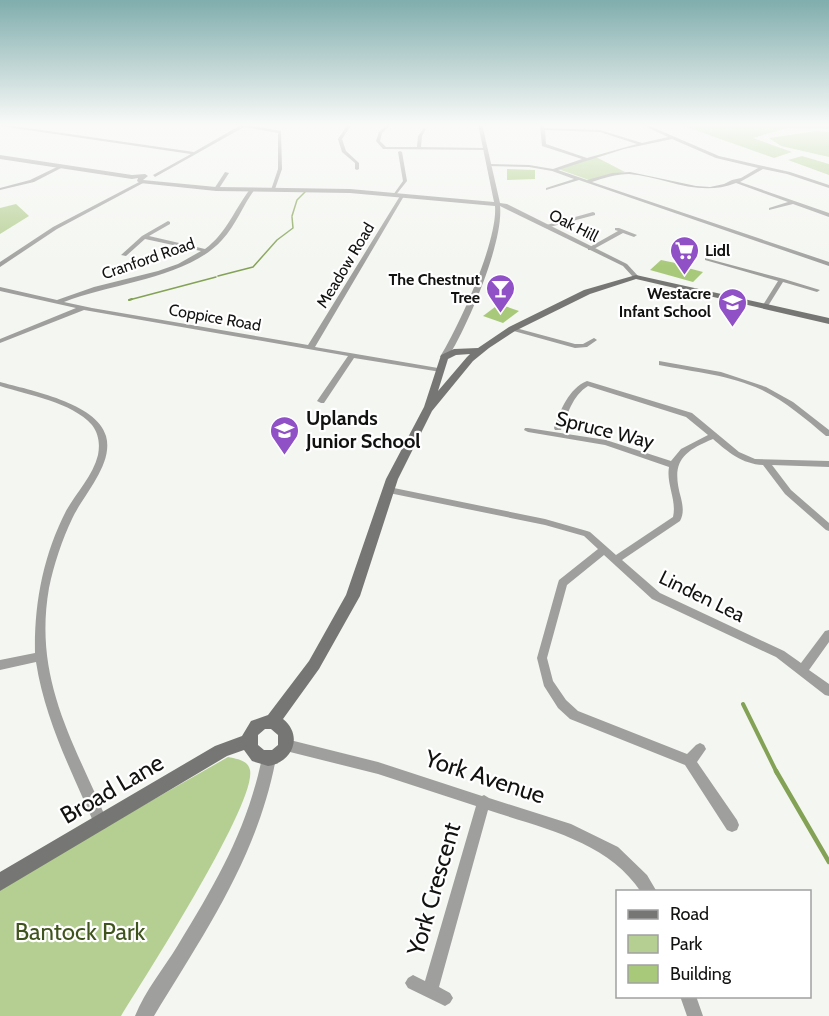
<svg xmlns="http://www.w3.org/2000/svg" width="829" height="1016" font-family="Cabin,sans-serif">
  <style>
    .green { fill: #b5cf92 }
    .lines { fill: none; stroke-linecap: round; stroke-linejoin: round }
    .stream-far3 { stroke: #84a255; stroke-width: 1.5 }
    .stream-far2 { stroke: #84a255; stroke-width: 2 }
    .stream-far1 { stroke: #84a255; stroke-width: 4 }
    .stream { stroke: #84a255; stroke-width: 4.5 }
    .building { fill: #a9c97a }
    .minor { fill: #9fa09e; fill-rule: evenodd }
    .tertiary { fill: #9fa09e; fill-rule: evenodd }
    .secondary { fill: #767774; fill-rule: evenodd }
    .labels { text-anchor: middle; stroke-width: 4.5; stroke-linejoin: round; paint-order: stroke }
    .far-street-label { font-size: 16px; fill: #121311; stroke: #fff }
    .far-poi-label { font-size: 16px; font-weight: bold; fill: #121311; stroke: #fff; text-anchor: end }
    .poi-label { font-size: 20px; font-weight: bold; fill: #121311; stroke: #fff; text-anchor: start }
    .street-label { font-size: 20px; fill: #121311; stroke: #fff }
    .near-street-label { font-size: 24px; fill: #121311; stroke: #fff }
    .near-park-label { font-size: 24px; fill: #40541d; stroke: #fff }
  </style>
  <rect width="100%" height="100%" fill="#f4f6f1"/>
  <!-- green -->
  <g class="green">
    <polygon points="678,124 829,124 829,129 786,128 753,138 792,152 774,158"/>
    <polygon points="816,131 829,132 829,157 781,146 769,138"/>
    <polygon points="802,156 829,164 829,175 788,160"/>
    <polygon points="596,157 625,172 589,180 558,169"/>
    <polygon points="16,204 29,216 0,234 0,208"/>
    <path d="M228,757c9,2 20,3 22,13 7,33 -106,209 -129,246h-121v-129z"/>
  </g>
  <g class="lines">
    <!-- stream-far3 -->
    <g class="stream-far3">
      <polyline points="292,216 297,200 305,192"/>
      <polyline points="218,276 253,267 277,240 293,228 292,217"/>
      <polyline points="129,300 216,277"/>
    </g>
    <!-- stream-far2 -->
    <polyline class="stream-far2" points="129,300 132,299"/>
    <!-- stream-far1 -->
    <polyline class="stream-far1" points="743,704 777,773"/>
    <!-- stream -->
    <polyline class="stream" points="776,771 829,862"/>
  </g>
  <!-- building -->
  <g class="building">
    <polygon points="507,169 535,170 535,179 507,180"/>
    <polygon points="661,260 690,266 688,268 703,272 693,282 650,270"/>
    <polygon points="499,304 519,311 503,323 483,316"/>
  </g>
  <g class="lines">
    <!-- minor -->
    <g class="minor">
      <polygon points="0,124 194,152 239,126 232,124 245,124 281,131 282,169 275,189 271,190 278,169 278,133 244,127 155,177 153,175 191,154 0,126"/>
      <polygon points="348,124 352,124 342,139 346,151 359,163 359,169 357,170 355,169 355,163 342,152 338,139"/>
      <polygon points="388,124 392,124 382,133 380,141 386,147 417,147 418,136 424,128 426,129 422,136 421,147 485,148 487,149 485,150 383,149 376,141 379,132"/>
      <path d="M540,124h4v4l56,2 42,13 26,-6 -28,-13h5l74,32 71,16 39,13v3l-42,-14 -24,-5 -23,13 89,31v4l-36,-13 -24,6v-2l19,-6 -52,-19c-39,15 -69,-6 -107,-9 -13,0 -25,4 -37,8l237,80v4l-250,-86 -33,10v-2l28,-9 -22,-8 -23,-4 -42,-1 2,-2 40,1 24,4 29,-10 -40,-13zM545,130l55,2 37,12 -50,14 -41,-14zM672,139l44,19 42,10 -17,10 -9,2 -8,4 -14,3 -14,-1 -66,-14 -18,1 -25,7 -29,-10 66,-21z"/>
      <polygon points="400,151 402,152 407,181 395,196 393,195 403,181 398,152"/>
      <polygon points="61,165 65,166 34,182 0,190 0,188 30,180"/>
      <polygon points="225,172 229,173 218,190 214,190 214,189"/>
      <polygon points="141,181 145,182 57,229 0,267 0,262 53,227"/>
      <path d="M251,188l4,1c-12,16 -19,36 -33,51 -34,38 -110,43 -158,62l28,6 216,37 92,-149 2,-1 2,1 -89,151 123,21 4,2 -1,2 -87,-14 -30,45h-3l-4,-2 31,-45 -264,-46 -84,33v-4l76,-31 -76,-17v-4l57,13 37,-13 64,-16 20,-7 23,-13 -56,-12 -19,17 -5,-1 21,-19 26,-15 2,1v2l-21,12 56,13c22,-16 30,-41 46,-61z"/>
      <polygon points="593,212 595,213 595,215 546,228 543,226"/>
      <polygon points="615,228 619,228 637,235 634,237 623,233 592,250 588,250 588,248 618,231 615,230"/>
      <polygon points="705,258 784,279 820,290 817,292 783,282 768,306 764,306 763,305 778,281 705,260"/>
      <polygon points="512,327 575,344 583,344 594,338 597,340 587,347 575,348 510,330 509,329"/>
      <path d="M659,361l62,11 45,15 27,15 36,28v6h-3c-20,-17 -40,-34 -64,-46 -32,-15 -68,-18 -103,-25z"/>
      <path d="M587,381l105,32 47,39 16,7 74,2v6l-57,-2 19,25 38,33v8l-3,-1 -41,-36 -22,-29c-21,-1 -35,-13 -50,-26 -32,13 -42,24 -32,59 2,9 3,15 -1,23l-58,39 38,33 124,58 17,12 24,-32 4,-1v12l-20,28 20,14v12l-4,-1 -49,-38 -124,-58 -48,-44 -37,30 -20,73 6,23 13,19 12,11 109,43 9,-9 4,-2 4,2 2,4 -9,13 40,58 2,5 -2,5 -5,2 -5,-2 -42,-65 -115,-46 -12,-11 -14,-22 -7,-28 21,-75 1,-3 39,-31 -14,-13 -39,-11 -156,-32 -4,-3 4,-3 156,32 42,12 3,1 26,23 57,-38c4,-17 -7,-33 -4,-50l-64,-22 -77,-13 -4,-2 1,-2h3l78,12 65,21 10,-12 27,-14 -22,-18 -98,-31c-16,10 -20,28 -27,44h-6l-1,-2c6,-17 15,-40 33,-47z"/>
      <path d="M0,382c29,8 97,21 106,54 8,28 -23,59 -34,83 -10,21 -18,45 -23,69 -16,92 25,154 59,235l-2,5 -5,2 -5,-2c-23,-54 -51,-107 -60,-166l-36,8v-10l35,-7c-1,-49 8,-97 31,-142 10,-18 27,-35 32,-56 2,-10 1,-21 -6,-30 -20,-23 -64,-30 -92,-39z"/>
      <path d="M286,739l92,23 104,34 2,-1 5,3 82,26 47,23 29,28 10,17h-16c-33,-51 -99,-64 -153,-82l-49,177 11,6 3,5 -3,5 -5,3 -37,-18 -3,-5 3,-5 5,-3 12,6 51,-175 -98,-32 -92,-23 -4,-2 -2,-4 2,-4z"/>
      <polygon points="680,996 696,996 703,1016 687,1016"/>
    </g>
    <!-- tertiary -->
    <g class="tertiary">
      <path d="M478,124h4l18,79 7,1 120,60 12,13 -5,1 -11,-12 -123,-60c4,36 -33,122 -53,153h-3l-4,-2c19,-31 58,-116 55,-151l-145,-13 -134,-2 -76,-8 -3,-2 1,-3 -6,1 -132,-20v-4l132,20 13,-1 3,2 -5,4 73,7 134,2 144,13z"/>
      <path d="M269,751l5,2 2,5c-18,98 -71,174 -122,258h-19c10,-25 29,-48 43,-71 38,-62 69,-115 84,-187l2,-5z"/>
    </g>
    <!-- secondary -->
    <path class="secondary" d="M636,275l193,43v6l-193,-45 -46,15 -75,37 -26,17 -16,13 -41,50 -34,68 -38,117 -41,73 -36,50c21,17 9,44 -15,47l-16,-5 -8,-11 -17,6 -227,135v-19l215,-126 27,-10 9,-15 17,-6 41,-54 37,-66 40,-116 38,-72 17,-52 13,-6 24,-1 31,-21 75,-37zM470,354l-3,3 -29,34 10,-32 8,-4zM271,729l7,6v10l-6,5h-8l-6,-5v-10l7,-6z"/>
  </g>
  <!-- sky -->
  <linearGradient id="sky" x2="0" y2="1"><stop stop-color="#80adad"/><stop offset="0.47" stop-color="#fafbf9"/><stop offset="1" stop-color="#fafbf9" stop-opacity="0"/></linearGradient>
  <rect width="829" height="266" fill="url(#sky)"/>
  <!-- icons -->
  <defs>
    <symbol id="supermarket-pin" viewBox="-11 -11 22 30"><path d="M0 17L-7.5 6A9.5 9.5 0 1 1 7.5 6Z" fill="#9050c6" stroke="#fff"/><path d="M-6-5.5h2.5l.6 2H6L4.5 2H-2.5L-4.4-4H-6ZM-1.5 3.2a1.3 1.3 0 1 0 .1 0ZM3 3.2a1.3 1.3 0 1 0 .1 0Z" fill="#fff"/></symbol>
    <symbol id="bar-pin" viewBox="-11 -11 22 30"><path d="M0 17L-7.5 6A9.5 9.5 0 1 1 7.5 6Z" fill="#9050c6" stroke="#fff"/><path d="M-6-5H6L.8 .8V4.5H3.5V6h-7V4.5H-.8V.8Z" fill="#fff"/></symbol>
    <symbol id="school-pin" viewBox="-11 -11 22 30"><path d="M0 17L-7.5 6A9.5 9.5 0 1 1 7.5 6Z" fill="#9050c6" stroke="#fff"/><path d="M0-5L7-2L0 1L-7-2ZM-4 1L0 2.5L4 1V4Q0 6-4 4Z" fill="#fff"/></symbol>
  </defs>
  <g fill-rule="evenodd">
    <use href="#supermarket-pin" x="668" y="234" width="33" height="45"/>
    <use href="#bar-pin" x="484" y="272" width="33" height="45"/>
    <use href="#school-pin" x="716" y="286" width="33" height="45"/>
    <use href="#school-pin" x="268" y="414" width="33" height="45"/>
  </g>
  <g class="labels">
    <!-- far-street labels -->
    <g class="far-street-label">
      <text transform="translate(574 225) rotate(27)" y="6">Oak Hill</text>
      <text transform="translate(148 258) rotate(-19)" y="6">Cranford Road</text>
      <text transform="translate(345 265) rotate(-59)" y="6">Meadow Road</text>
      <text transform="translate(215 317) rotate(10)" y="6">Coppice Road</text>
    </g>
    <!-- far-poi labels -->
    <g class="far-poi-label">
      <text x="705" y="256" text-anchor="start">Lidl</text>
      <text x="480" y="285">The Chestnut<tspan x="480" dy="18">Tree</tspan></text>
      <text x="711" y="299">Westacre<tspan x="711" dy="18">Infant School</tspan></text>
    </g>
    <!-- poi labels -->
    <g class="poi-label">
      <text x="306" y="425">Uplands<tspan x="306" dy="23">Junior School</tspan></text>
    </g>
    <!-- street labels -->
    <g class="street-label">
      <text transform="translate(605 430) rotate(14)" y="7">Spruce Way</text>
      <text transform="translate(702 596) rotate(26)" y="7">Linden Lea</text>
    </g>
    <!-- near-street labels -->
    <g class="near-street-label">
      <text transform="translate(485 777) rotate(18)" y="8">York Avenue</text>
      <text transform="translate(112 789) rotate(-30)" y="8">Broad Lane</text>
      <text transform="translate(434 889) rotate(-74)" y="8">York Crescent</text>
    </g>
    <!-- near-park labels -->
    <g class="near-park-label">
      <text x="80" y="940">Bantock Park</text>
    </g>
  </g>
  <!-- legend -->
  <rect x="616" y="890" width="195" height="108" fill="#ffffff" stroke="#a0a1a0" stroke-width="1.5"/>
  <rect x="628" y="910" width="30" height="9" fill="#767774" stroke="#a0a1a0" stroke-width="1.5"/>
  <text x="670" y="920" font-size="18" fill="#121311">Road</text>
  <rect x="628" y="935" width="30" height="18" fill="#b5cf92" stroke="#a0a1a0" stroke-width="1.5"/>
  <text x="670" y="950" font-size="18" fill="#121311">Park</text>
  <rect x="628" y="965" width="30" height="18" fill="#a9c97a" stroke="#a0a1a0" stroke-width="1.5"/>
  <text x="670" y="980" font-size="18" fill="#121311">Building</text>
</svg>
